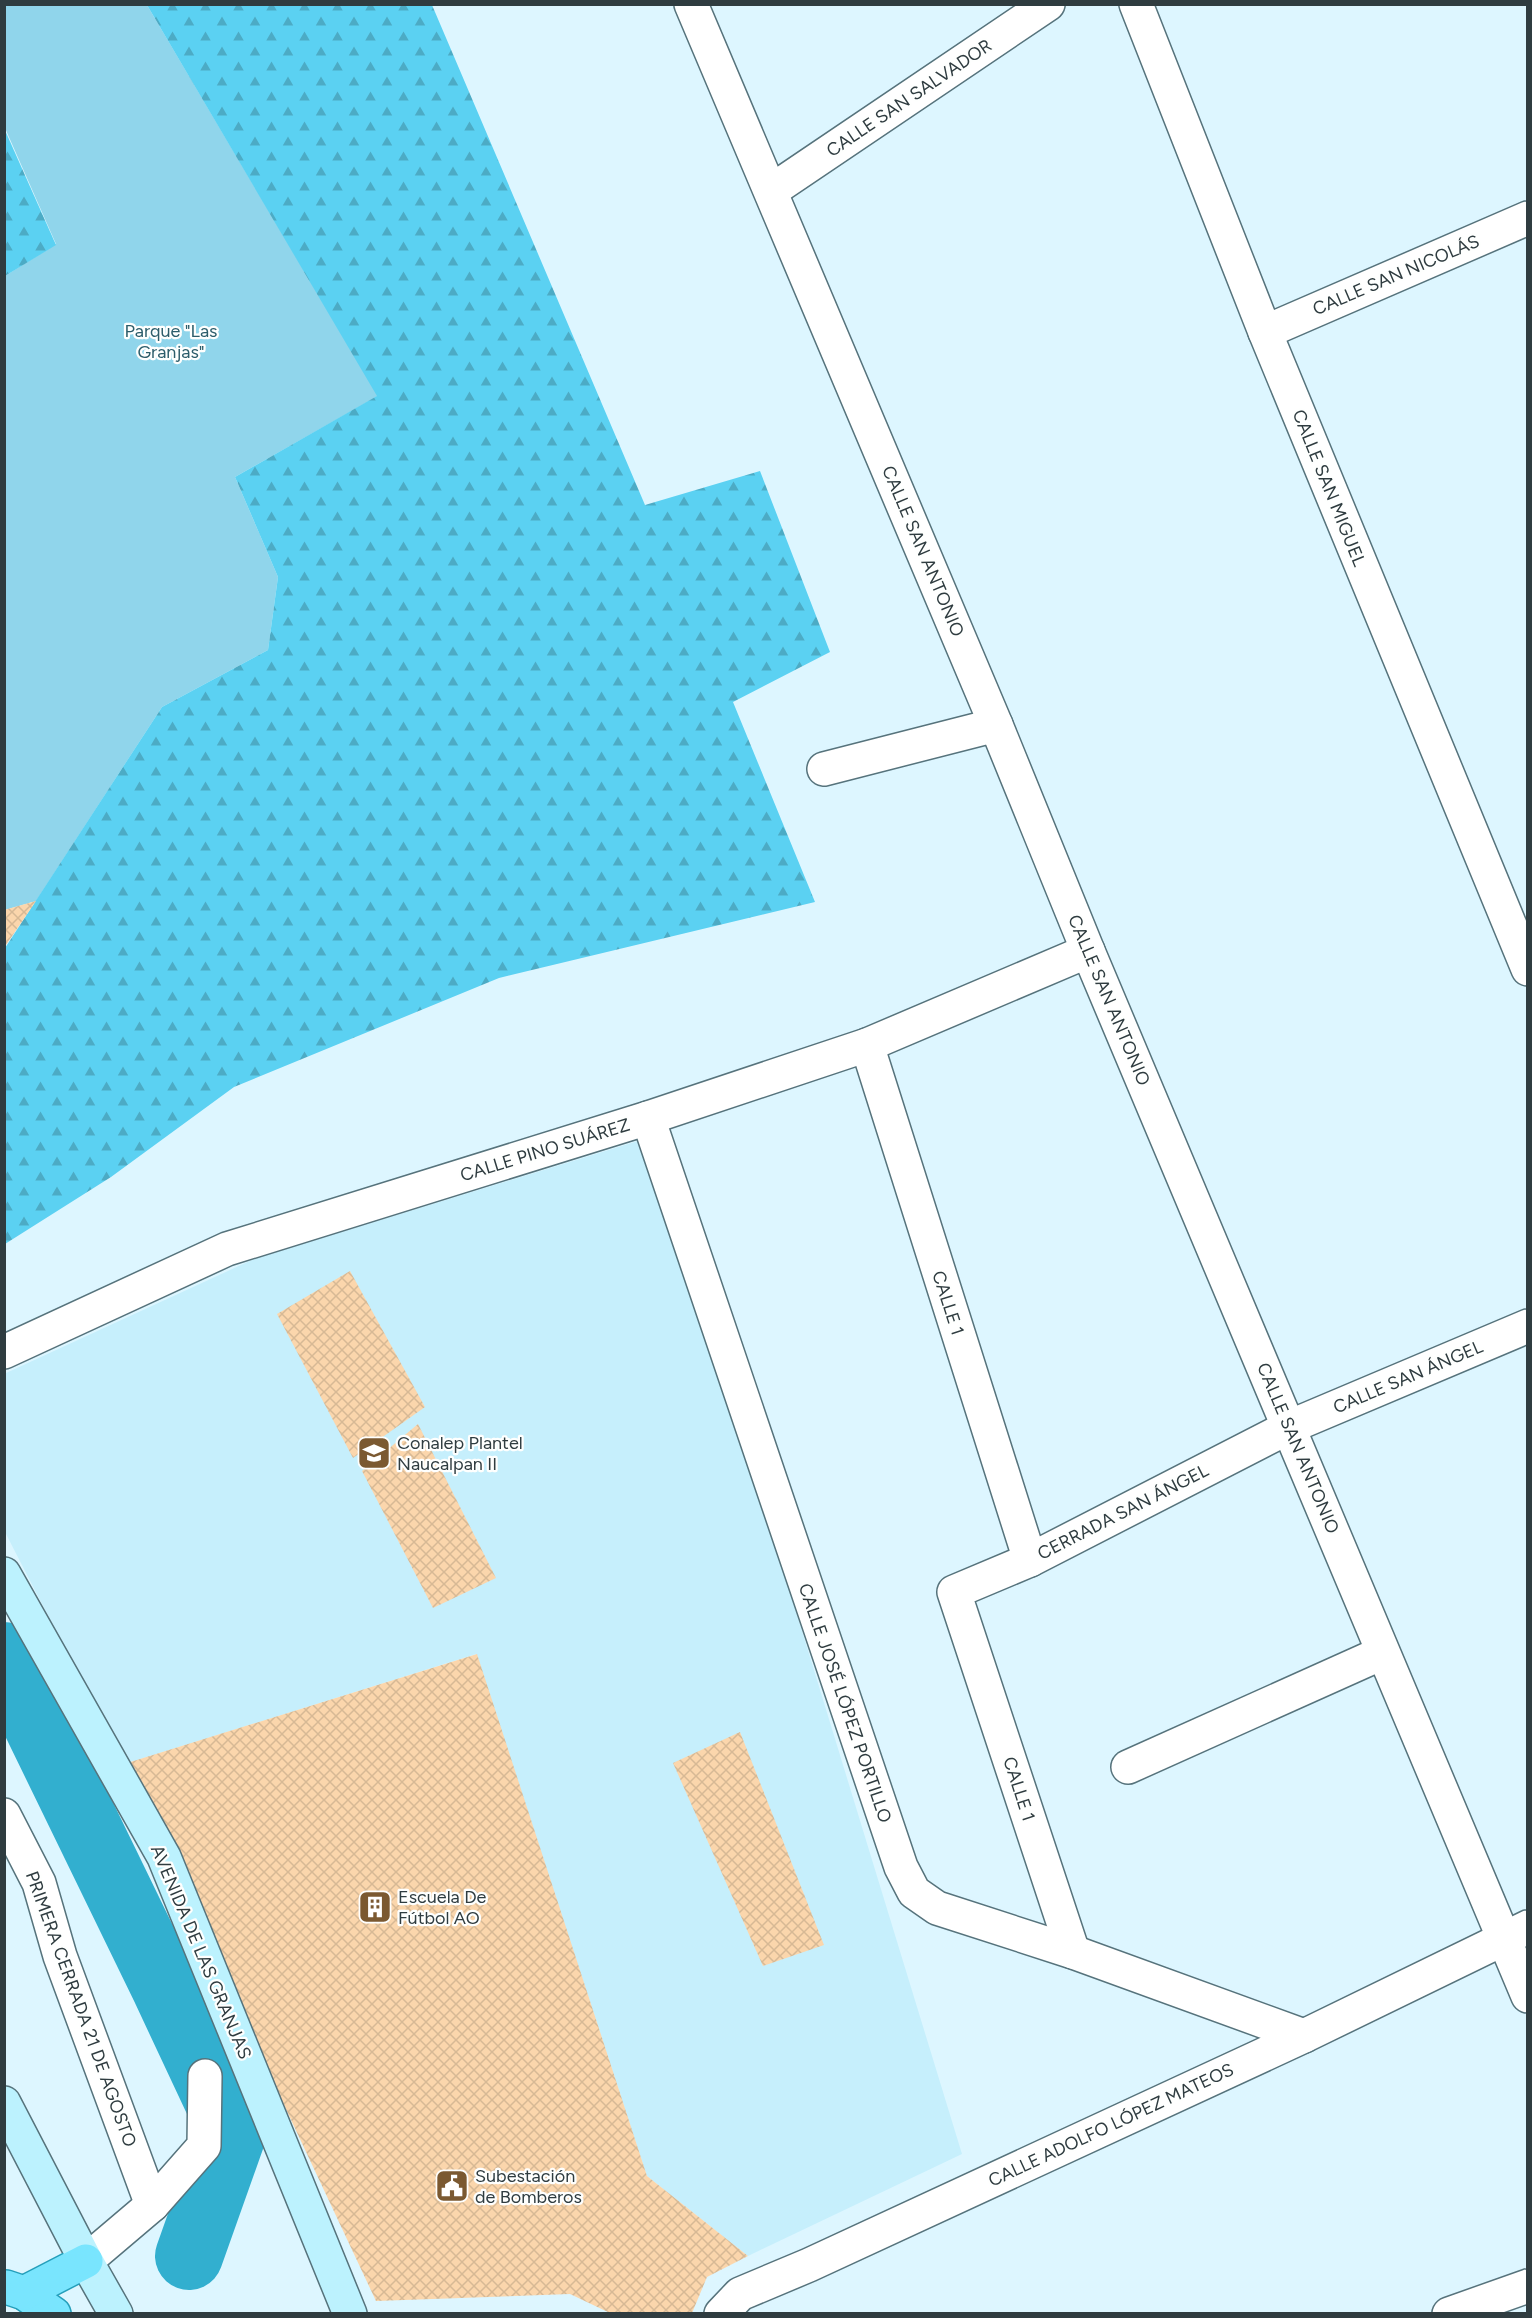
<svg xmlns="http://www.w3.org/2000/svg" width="1532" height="2318" font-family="Figtree,sans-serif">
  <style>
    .built { fill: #c6effc }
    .green { fill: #90d5eb }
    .forest { fill: url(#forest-firs) }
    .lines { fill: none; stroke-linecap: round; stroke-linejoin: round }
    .river { stroke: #32afcf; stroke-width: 68 }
    .building { fill: url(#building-cross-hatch) }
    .street-casing { stroke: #56737c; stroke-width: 36 }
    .secondary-casing { stroke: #56737c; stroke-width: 36 }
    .primary-casing { stroke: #259fbb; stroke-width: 36 }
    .street { stroke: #fff; stroke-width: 33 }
    .secondary { stroke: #bcf2fe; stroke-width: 33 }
    .primary { stroke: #79e5fe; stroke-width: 33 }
    .labels { text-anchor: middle; stroke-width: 4.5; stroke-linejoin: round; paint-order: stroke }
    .street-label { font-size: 18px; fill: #2f3c40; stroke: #fefffe }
    .park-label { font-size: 18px; fill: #2c5d6b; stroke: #fefffe }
    .poi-label { font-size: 18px; fill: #2f3c40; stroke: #fefffe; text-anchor: start }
  </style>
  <defs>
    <pattern id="forest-firs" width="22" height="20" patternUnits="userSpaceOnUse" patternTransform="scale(1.5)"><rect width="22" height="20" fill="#5bd1f2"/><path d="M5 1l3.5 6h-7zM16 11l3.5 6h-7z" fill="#4cabc5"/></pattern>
    <pattern id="building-cross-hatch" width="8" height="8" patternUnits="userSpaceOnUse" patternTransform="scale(1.5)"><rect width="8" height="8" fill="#fbd6ac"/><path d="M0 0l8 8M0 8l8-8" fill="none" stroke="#d7b995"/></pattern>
  </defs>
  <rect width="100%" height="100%" fill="#ddf6ff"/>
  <!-- built -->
  <polygon class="built" points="638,1141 780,1559 962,2154 748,2256 647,2176 476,1654 124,1764 5,1532 4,1374 254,1259"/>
  <!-- green -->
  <polygon class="green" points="5,5 147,5 378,396 235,477 278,577 268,650 162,707 36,901 5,910 5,276 56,244 5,128"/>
  <!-- forest -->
  <g class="forest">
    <polygon points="147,5 432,5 645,505 760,471 830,652 733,702 815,902 499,978 234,1087 111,1177 5,1244 5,948 162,707 268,650 278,577 235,477 377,396"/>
    <polygon points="4,128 56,245 5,276 4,276"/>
  </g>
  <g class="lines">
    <!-- river -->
    <polyline class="river" points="4,1656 165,1987 233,2132 189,2256"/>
  </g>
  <!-- building -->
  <g class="building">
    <polygon points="36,901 4,948 4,910"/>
    <polygon points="350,1271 425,1407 353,1458 277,1314"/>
    <polygon points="418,1424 496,1578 433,1608 362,1471"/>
    <polygon points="477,1654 647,2176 748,2256 707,2277 692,2313 610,2313 570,2294 376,2301 124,1764"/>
    <polygon points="740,1732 824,1945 763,1966 673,1763"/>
  </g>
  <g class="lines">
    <defs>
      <g id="street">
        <polyline points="691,4 996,725 1088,951 1528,1996"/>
        <polyline points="1136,4 1265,332 1528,969"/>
        <polyline points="771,191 1048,4"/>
        <polyline points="1265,332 1528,218"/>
        <polyline points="824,769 996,725"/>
        <polyline points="867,1045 1030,1560"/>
        <polyline points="648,1118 901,1867 914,1892 937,1908 1073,1952 1304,2036"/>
        <polyline points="4,1352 227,1249 648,1118 867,1045 1088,951"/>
        <polyline points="1128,1767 1382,1653"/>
        <polyline points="4,1815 39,1883 60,1956 152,2205"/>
        <polyline points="1073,1952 954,1592 1030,1560 1289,1427 1528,1326"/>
        <polyline points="86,2261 152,2205 204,2146 205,2076"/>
        <polyline points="721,2314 740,2294 809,2265 1304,2036 1528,1927"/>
        <polyline points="1449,2314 1528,2286"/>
      </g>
      <g id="secondary">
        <polyline points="4,1574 164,1857 350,2314"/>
        <polyline points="4,2103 86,2261 116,2314"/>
      </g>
      <g id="primary">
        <polyline points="6,2287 24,2293 54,2314"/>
        <polyline points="24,2293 86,2261"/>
      </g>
    </defs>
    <!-- street casing -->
    <use href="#street" class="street-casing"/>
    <!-- secondary casing -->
    <use href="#secondary" class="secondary-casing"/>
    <!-- primary casing -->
    <use href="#primary" class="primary-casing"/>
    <!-- street -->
    <use href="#street" class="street"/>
    <!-- secondary -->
    <use href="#secondary" class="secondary"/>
    <!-- primary -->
    <use href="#primary" class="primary"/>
  </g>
  <!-- icons -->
  <defs>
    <symbol id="school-square" viewBox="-11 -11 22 22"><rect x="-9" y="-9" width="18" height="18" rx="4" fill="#7b5931" stroke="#fefffe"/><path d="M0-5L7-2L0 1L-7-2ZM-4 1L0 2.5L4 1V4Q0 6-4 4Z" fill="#fff"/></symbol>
    <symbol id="building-square" viewBox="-11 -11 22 22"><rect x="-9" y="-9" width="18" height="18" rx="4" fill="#7b5931" stroke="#fefffe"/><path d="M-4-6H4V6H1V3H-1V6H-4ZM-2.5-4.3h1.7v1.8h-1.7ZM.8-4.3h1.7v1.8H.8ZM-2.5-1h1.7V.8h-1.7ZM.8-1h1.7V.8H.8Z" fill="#fff"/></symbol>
    <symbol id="civic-square" viewBox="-11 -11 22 22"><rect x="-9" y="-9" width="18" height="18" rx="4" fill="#7b5931" stroke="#fefffe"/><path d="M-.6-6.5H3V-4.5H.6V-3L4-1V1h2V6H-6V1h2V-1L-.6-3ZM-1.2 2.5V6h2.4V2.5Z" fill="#fff"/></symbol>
  </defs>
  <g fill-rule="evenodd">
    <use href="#school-square" x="355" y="1434" width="38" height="38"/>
    <use href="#building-square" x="356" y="1888" width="38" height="38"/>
    <use href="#civic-square" x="433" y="2167" width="38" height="38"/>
  </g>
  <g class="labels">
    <!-- street labels -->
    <g class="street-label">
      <text transform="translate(909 98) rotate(-34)" y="6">CALLE SAN SALVADOR</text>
      <text transform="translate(1396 275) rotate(-23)" y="6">CALLE SAN NICOLÁS</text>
      <text transform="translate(1329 488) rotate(68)" y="6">CALLE SAN MIGUEL</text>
      <text transform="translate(923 551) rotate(67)" y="6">CALLE SAN ANTONIO</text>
      <text transform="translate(1109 1000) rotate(67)" y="6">CALLE SAN ANTONIO</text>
      <text transform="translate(545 1150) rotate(-17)" y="6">CALLE PINO SUÁREZ</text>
      <text transform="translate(948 1303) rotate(72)" y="6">CALLE 1</text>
      <text transform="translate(1408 1377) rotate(-23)" y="6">CALLE SAN ÁNGEL</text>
      <text transform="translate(1298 1448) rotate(67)" y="6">CALLE SAN ANTONIO</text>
      <text transform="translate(1123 1512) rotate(-27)" y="6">CERRADA SAN ÁNGEL</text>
      <text transform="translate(845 1703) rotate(71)" y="6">CALLE JOSÉ LÓPEZ PORTILLO</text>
      <text transform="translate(1019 1789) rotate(72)" y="6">CALLE 1</text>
      <text transform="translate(201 1952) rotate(67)" y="6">AVENIDA DE LAS GRANJAS</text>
      <text transform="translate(81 2009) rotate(70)" y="6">PRIMERA CERRADA 21 DE AGOSTO</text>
      <text transform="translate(1111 2125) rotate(-25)" y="6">CALLE ADOLFO LÓPEZ MATEOS</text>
    </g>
    <!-- park labels -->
    <g class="park-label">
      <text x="171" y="337">Parque "Las<tspan x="171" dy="21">Granjas"</tspan></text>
    </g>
    <!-- poi labels -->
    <g class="poi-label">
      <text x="397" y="1449">Conalep Plantel<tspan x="397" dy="21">Naucalpan II</tspan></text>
      <text x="398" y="1903">Escuela De<tspan x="398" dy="21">Fútbol AO</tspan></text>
      <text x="475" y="2182">Subestación<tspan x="475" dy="21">de Bomberos</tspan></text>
    </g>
  </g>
  <!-- border -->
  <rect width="1532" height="2318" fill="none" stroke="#2f3c40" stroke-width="12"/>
</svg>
